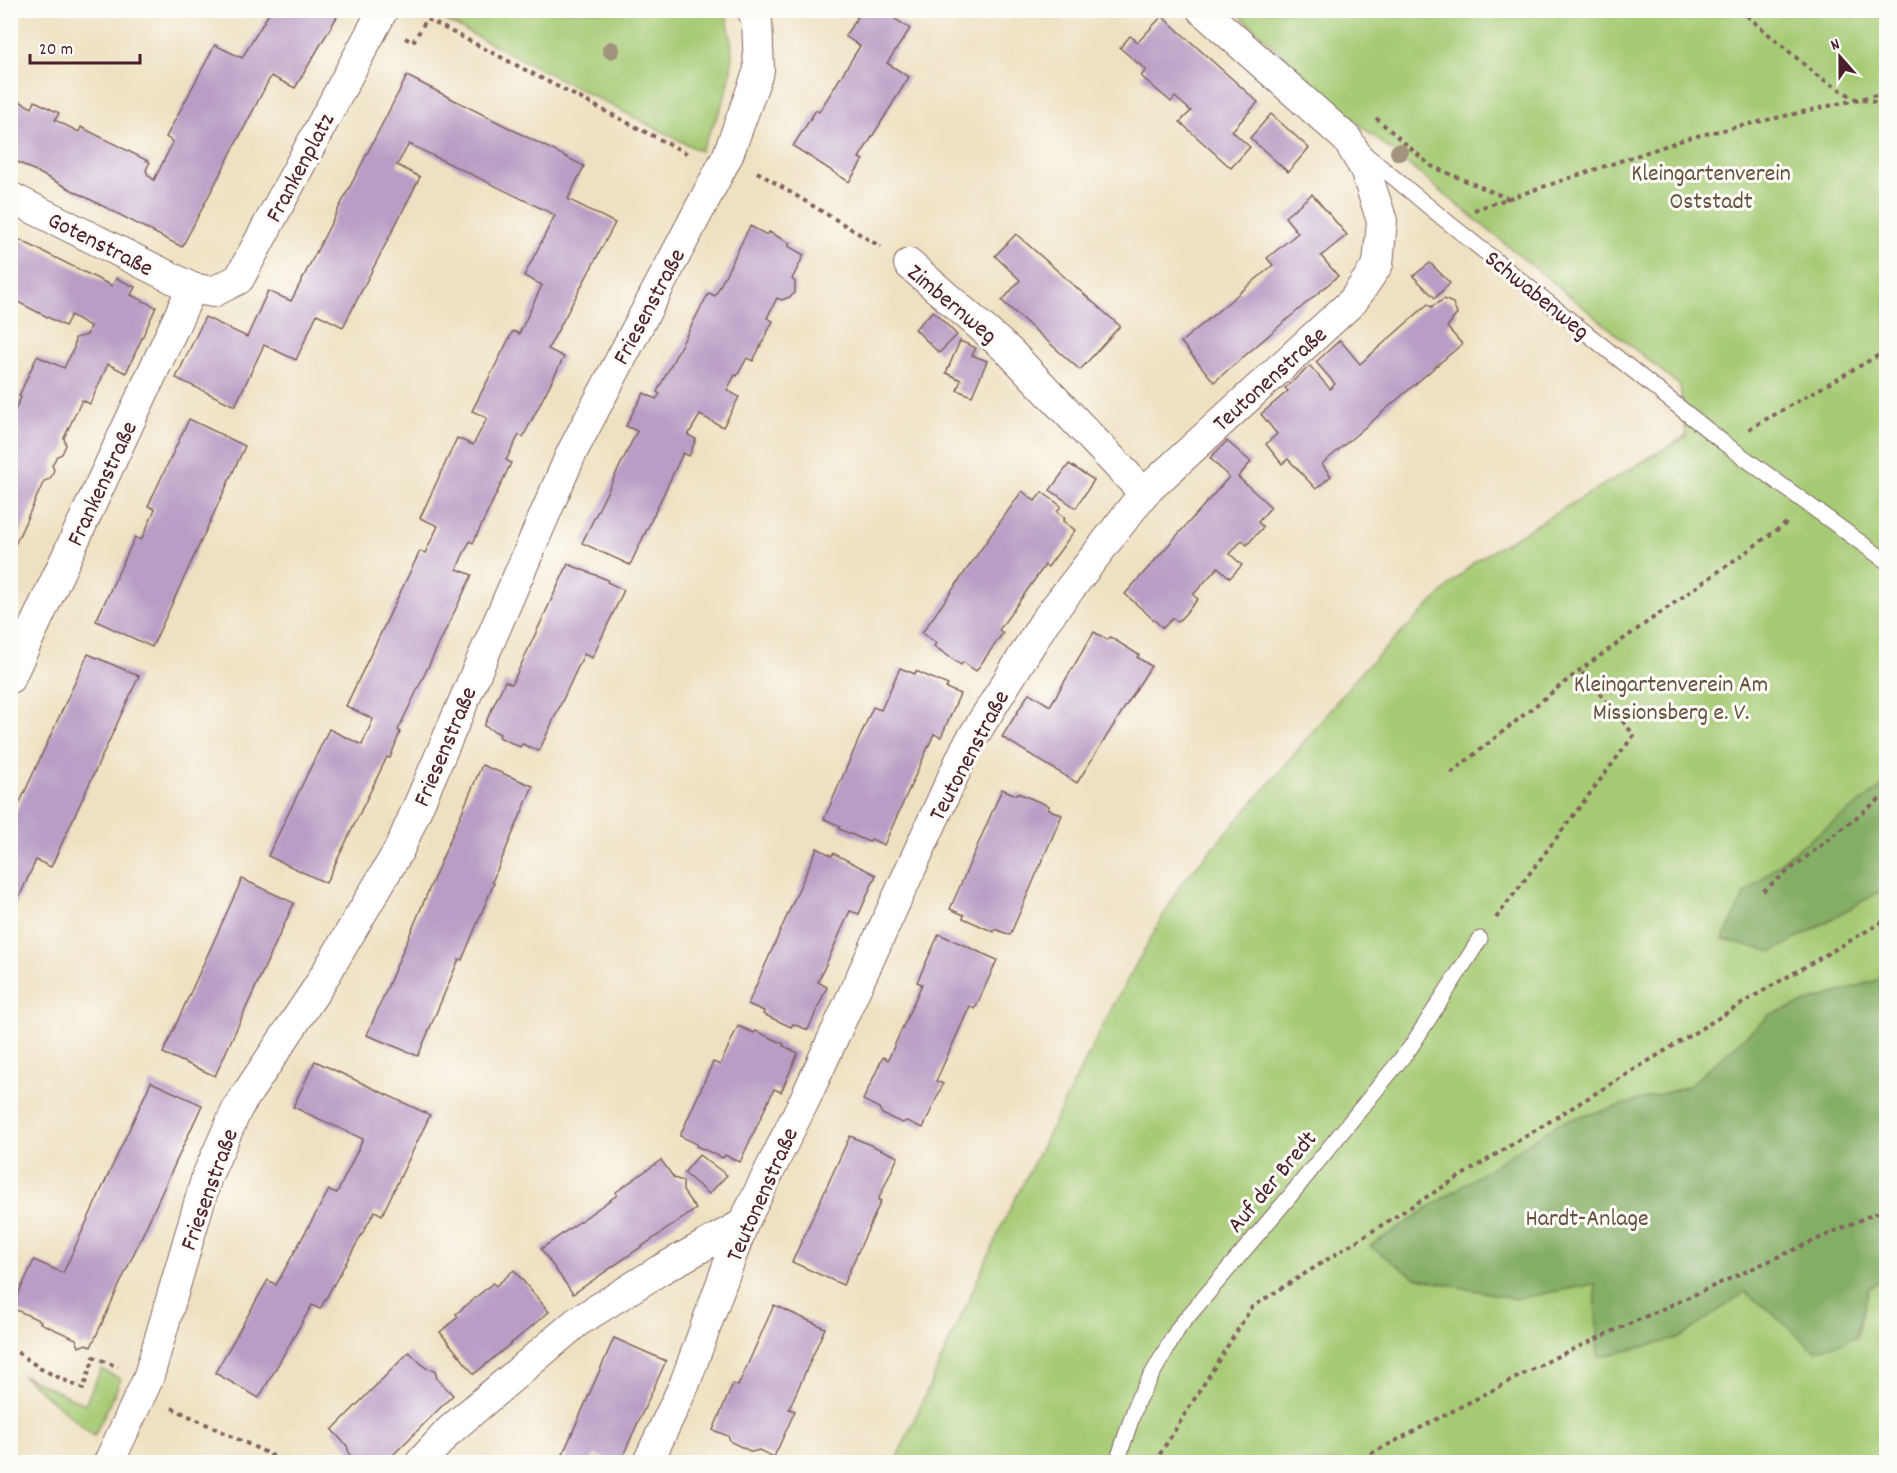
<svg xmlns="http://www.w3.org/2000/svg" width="1897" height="1473" font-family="Dekko,sans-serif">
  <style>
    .green { fill: #a5ca73; stroke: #78744f; stroke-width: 1.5 }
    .forest { fill: #84ae65; stroke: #676648; stroke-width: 1.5 }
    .building { fill: #b99dc5 }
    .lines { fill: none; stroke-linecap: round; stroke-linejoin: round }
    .service-casing { stroke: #836360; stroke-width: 17 }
    .minor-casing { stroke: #836360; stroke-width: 32 }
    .path { stroke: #836360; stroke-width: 4; stroke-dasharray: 4.5 4.5; stroke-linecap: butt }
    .service { stroke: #fff; stroke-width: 15 }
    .minor { stroke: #fff; stroke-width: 30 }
    .tree { fill: #a3927b }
    .labels { text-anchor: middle; stroke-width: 6; stroke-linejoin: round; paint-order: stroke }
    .street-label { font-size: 24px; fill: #4a1f2b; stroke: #fdfcf7 }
    .park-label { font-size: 24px; fill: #655241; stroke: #fdfcf7 }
  </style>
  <rect width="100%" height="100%" fill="#fdfcf7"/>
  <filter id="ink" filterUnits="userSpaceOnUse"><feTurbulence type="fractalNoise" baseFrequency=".0167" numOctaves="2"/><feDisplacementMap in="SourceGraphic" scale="12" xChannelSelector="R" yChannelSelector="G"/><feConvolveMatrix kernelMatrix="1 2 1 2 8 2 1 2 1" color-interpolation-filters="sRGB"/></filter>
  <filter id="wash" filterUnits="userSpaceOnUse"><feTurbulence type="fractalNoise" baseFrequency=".008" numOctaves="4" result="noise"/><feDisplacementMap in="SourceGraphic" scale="24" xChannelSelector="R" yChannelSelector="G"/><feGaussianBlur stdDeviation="1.35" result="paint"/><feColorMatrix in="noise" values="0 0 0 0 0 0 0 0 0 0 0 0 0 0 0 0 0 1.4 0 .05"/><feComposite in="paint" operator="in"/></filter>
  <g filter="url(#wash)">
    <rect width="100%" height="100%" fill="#eee1c1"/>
    <!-- green -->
    <g class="green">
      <path d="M427,11h298c17,57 1,90 -25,140z"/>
      <polygon points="1235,11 1886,11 1886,1462 895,1462 1004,1221 1114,1004 1181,884 1284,767 1359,674 1475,561 1686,436 1680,386 1362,127"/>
      <polygon points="101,1369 121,1379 94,1436 22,1375 85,1404"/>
    </g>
    <!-- forest -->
    <g class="forest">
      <polygon points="1886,784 1886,888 1773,952 1723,939 1746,892 1797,849"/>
      <polygon points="1886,977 1886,1276 1869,1288 1856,1338 1815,1351 1770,1311 1745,1292 1678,1339 1598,1357 1595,1284 1515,1299 1414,1277 1370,1246 1559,1123 1689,1086 1771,1014"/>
    </g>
    <g id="blocks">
      <!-- building -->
      <g class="building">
        <polygon points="271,10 341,10 295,88 271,76 182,247 10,158 10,96 32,108 35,101 59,113 55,120 79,132 81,127 150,162 146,170 148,175 154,180 173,142 166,137 215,45 242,58"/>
        <polygon points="862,10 873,10 882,16 885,12 910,29 887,63 909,77 859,158 863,160 849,182 793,146 816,110 819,112 860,46 845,36"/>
        <polygon points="1162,16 1258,102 1232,131 1250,147 1231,168 1180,122 1191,111 1175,97 1171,102 1141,76 1146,70 1120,48 1130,36 1138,42"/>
        <polygon points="407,76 584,166 568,199 615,223 548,349 564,357 523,437 519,435 506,460 511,463 473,543 470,541 462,557 457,569 472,575 398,730 400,732 390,758 387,757 326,883 268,856 329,729 362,745 373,719 346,706 420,551 425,553 438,526 420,518 457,438 473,445 487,418 472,411 513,331 519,334 542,285 524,276 555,215 409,144 397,165 420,177 343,327 317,314 296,360 264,345 235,406 176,378 205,317 247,337 268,291 291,301"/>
        <polygon points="1271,114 1309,148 1288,172 1250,138"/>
        <polygon points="1312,194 1347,235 1321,256 1338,276 1214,382 1181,342 1273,265 1267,258 1298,233 1285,217"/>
        <polygon points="750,226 767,235 769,232 790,243 788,246 804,255 792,279 795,282 795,293 790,297 781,300 777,298 767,318 773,321 753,361 747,358 737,376 735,375 727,390 739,397 723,427 700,415 688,435 696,439 689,456 683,453 630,565 582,543 637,431 626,426 635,408 644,393 656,399 660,394 657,392 701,307 709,293 715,296"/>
        <polygon points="1016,234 1120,326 1080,370 1002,301 1020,280 995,256"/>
        <polygon points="10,235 112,286 116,278 135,287 131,295 156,307 126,373 108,364 90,404 82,400 64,438 66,445 62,454 57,456 52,465 54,470 50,479 44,481 10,556 10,421 21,397 19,396 37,356 64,368 74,348 75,338 87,335 90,326 71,315 65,326 10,298"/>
        <polygon points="1430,263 1450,283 1435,298 1413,276"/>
        <polygon points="1444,299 1453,303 1457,314 1447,327 1462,344 1322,464 1331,476 1316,489 1288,459 1282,464 1266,444 1277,434 1261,414 1288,391 1285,388 1310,366 1330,389 1335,384 1316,362 1340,340 1360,364 1428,304 1431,307"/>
        <polygon points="933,311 957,335 939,353 915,329"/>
        <polygon points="960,341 976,348 972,355 987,361 972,396 957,390 961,380 946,373"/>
        <polygon points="189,419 245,446 152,647 96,621 135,537 141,540 149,523 155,509 148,506"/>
        <polygon points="1227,441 1251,462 1238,477 1271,507 1258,522 1263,527 1247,545 1242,540 1230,554 1242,565 1230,578 1218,567 1193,595 1198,599 1178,622 1173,618 1163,628 1125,594 1229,477 1210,458"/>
        <polygon points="1069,464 1094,480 1076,508 1050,490"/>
        <polygon points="1022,491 1035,501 1042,492 1061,506 1057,512 1065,518 1063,521 1075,530 1048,567 1045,565 999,630 1003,633 976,671 963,662 961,665 934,646 936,643 922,633"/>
        <polygon points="568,564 608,580 607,582 624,590 592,658 584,654 539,751 522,744 520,747 499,737 500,734 484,726 505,681 512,684"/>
        <polygon points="1094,632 1108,640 1110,637 1139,655 1137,657 1151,666 1077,783 1002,737 1029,693 1050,706"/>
        <polygon points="88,654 139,676 51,867 36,860 10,917 10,824"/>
        <polygon points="900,668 915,674 916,671 948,685 946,688 960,694 941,737 934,734 884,845 871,839 869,842 839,829 840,826 824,819 873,707 881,710"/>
        <polygon points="482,765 533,786 492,882 494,883 462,960 459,959 418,1056 367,1035"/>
        <polygon points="1002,789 1016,795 1018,793 1049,806 1048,809 1062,815 1010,935 995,929 994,932 963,918 964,915 950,909"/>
        <polygon points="817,848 832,856 833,853 876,875 859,914 850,911 818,982 827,987 808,1030 793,1024 791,1027 763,1014 764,1011 748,1004"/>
        <polygon points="242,879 294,903 215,1076 163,1053"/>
        <polygon points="939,934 997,960 975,1009 970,1006 936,1081 943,1084 923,1128 907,1121 902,1123 882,1114 879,1108 863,1100 883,1057 888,1060 922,984 917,982"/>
        <polygon points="738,1026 754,1033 756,1031 784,1044 783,1046 798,1053 781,1092 774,1089 740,1162 725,1155 723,1158 696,1146 697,1144 680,1136 713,1062 720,1065"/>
        <polygon points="315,1061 430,1115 382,1215 375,1211 320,1309 312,1305 259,1398 215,1373 268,1280 276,1285 329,1190 337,1193 363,1139 293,1107"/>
        <polygon points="151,1082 202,1105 91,1347 86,1344 79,1347 76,1339 40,1323 41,1321 12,1308 34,1260 63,1273"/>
        <polygon points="850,1136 898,1157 878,1200 881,1201 843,1285 792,1262"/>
        <polygon points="699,1155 727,1175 709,1194 684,1173"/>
        <polygon points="661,1160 674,1178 683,1181 683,1191 696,1209 573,1294 541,1249 617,1195 616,1192"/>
        <polygon points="514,1270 549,1312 474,1374 440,1332 458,1317 456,1314 493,1283 496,1286"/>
        <polygon points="774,1305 825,1328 789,1409 795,1411 774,1457 759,1450 752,1452 731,1442 728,1436 713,1430 733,1384 738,1386"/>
        <polygon points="614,1338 666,1361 620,1462 614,1462 595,1455 591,1462 564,1462 567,1456 563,1454"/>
        <polygon points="409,1352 426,1368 435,1370 437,1379 453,1395 386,1462 363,1462 359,1458 350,1456 347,1446 332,1430"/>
      </g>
    </g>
  </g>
  <g filter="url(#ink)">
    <use href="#blocks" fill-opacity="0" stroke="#836360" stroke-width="1.5"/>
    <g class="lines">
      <defs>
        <g id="service">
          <polyline points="1364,153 1445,220 1724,443 1886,561"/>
          <polyline points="1117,1462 1138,1399 1179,1327 1290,1196 1410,1048 1480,939"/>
        </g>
        <g id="minor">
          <polyline points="10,197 192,288 213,292 239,279 383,10"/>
          <polyline points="909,264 1010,352 1144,493"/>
          <polyline points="10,678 192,288"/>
          <polyline points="109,1462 148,1379 207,1176 238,1107 318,987 399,850 572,452 728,155 759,70 757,21 752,10"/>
          <polyline points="421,1462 449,1431 577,1322 660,1270 743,1224"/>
          <polyline points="648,1462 685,1383 743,1224 806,1097 966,748 1045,621 1144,493 1353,301 1378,264 1382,221 1365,169 1347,139 1202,10"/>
        </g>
      </defs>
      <!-- service casing -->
      <use href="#service" class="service-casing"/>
      <!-- minor casing -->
      <use href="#minor" class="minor-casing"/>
      <!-- path -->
      <g class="path">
        <polyline points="1740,10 1819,77 1856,99 1886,104"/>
        <polyline points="405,38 413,42 427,19 690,155"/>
        <polyline points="1376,118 1431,166 1509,199"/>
        <polyline points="757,172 881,247"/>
        <polyline points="1474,210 1692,137 1886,93"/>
        <polyline points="1749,429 1886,351"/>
        <polyline points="1451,773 1580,670 1788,522"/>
        <polyline points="1763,891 1886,794"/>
        <polyline points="1496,918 1634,735 1580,670"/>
        <polyline points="10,1347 41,1369 83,1389 94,1357 118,1367"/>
        <polyline points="172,1408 286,1462"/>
        <polyline points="1155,1462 1252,1307 1428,1196 1756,995 1886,920"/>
        <polyline points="1355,1462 1558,1356 1869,1216 1886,1210"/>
      </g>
      <!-- service -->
      <use href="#service" class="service"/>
      <!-- minor -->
      <use href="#minor" class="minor"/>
    </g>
    <!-- trees -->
    <g class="tree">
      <circle cx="611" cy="50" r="9"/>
      <circle cx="1399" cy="152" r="9"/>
    </g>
  </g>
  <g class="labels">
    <!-- street labels -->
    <g class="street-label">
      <text transform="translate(299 167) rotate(-62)" y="8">Frankenplatz</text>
      <text transform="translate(101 243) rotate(27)" y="8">Gotenstraße</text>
      <text transform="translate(1538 294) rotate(39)" y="8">Schwabenweg</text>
      <text transform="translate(953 303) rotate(40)" y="8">Zimbernweg</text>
      <text transform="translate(648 306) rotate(-62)" y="8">Friesenstraße</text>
      <text transform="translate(1269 378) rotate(-42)" y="8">Teutonenstraße</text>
      <text transform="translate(101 483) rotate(-65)" y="8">Frankenstraße</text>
      <text transform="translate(444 746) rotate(-67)" y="8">Friesenstraße</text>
      <text transform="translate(968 755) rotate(-62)" y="8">Teutonenstraße</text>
      <text transform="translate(1271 1181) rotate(-50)" y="8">Auf der Bredt</text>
      <text transform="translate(208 1189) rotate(-70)" y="8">Friesenstraße</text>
      <text transform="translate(761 1194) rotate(-66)" y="8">Teutonenstraße</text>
    </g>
    <!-- park labels -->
    <g class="park-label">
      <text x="1711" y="180">Kleingartenverein<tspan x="1711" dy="28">Oststadt</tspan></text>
      <text x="1671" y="691">Kleingartenverein Am<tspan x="1671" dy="28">Missionsberg e. V.</tspan></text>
      <text x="1587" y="1225">Hardt-Anlage</text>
    </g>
  </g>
  <!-- margin -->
  <rect width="1897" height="1473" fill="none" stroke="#fdfcf7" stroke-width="36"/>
  <!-- north arrow -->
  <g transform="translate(1840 57) rotate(339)" stroke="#fdfcf7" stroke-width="4.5" paint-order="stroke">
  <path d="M0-4.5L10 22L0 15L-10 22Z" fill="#4a1f2b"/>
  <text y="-9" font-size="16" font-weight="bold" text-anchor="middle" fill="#4a1f2b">N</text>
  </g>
  <!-- scale -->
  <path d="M30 54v9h110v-9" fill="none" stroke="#4a1f2b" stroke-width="3"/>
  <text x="39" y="54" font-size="18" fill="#4a1f2b" stroke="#fdfcf7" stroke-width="4.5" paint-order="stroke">20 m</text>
</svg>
